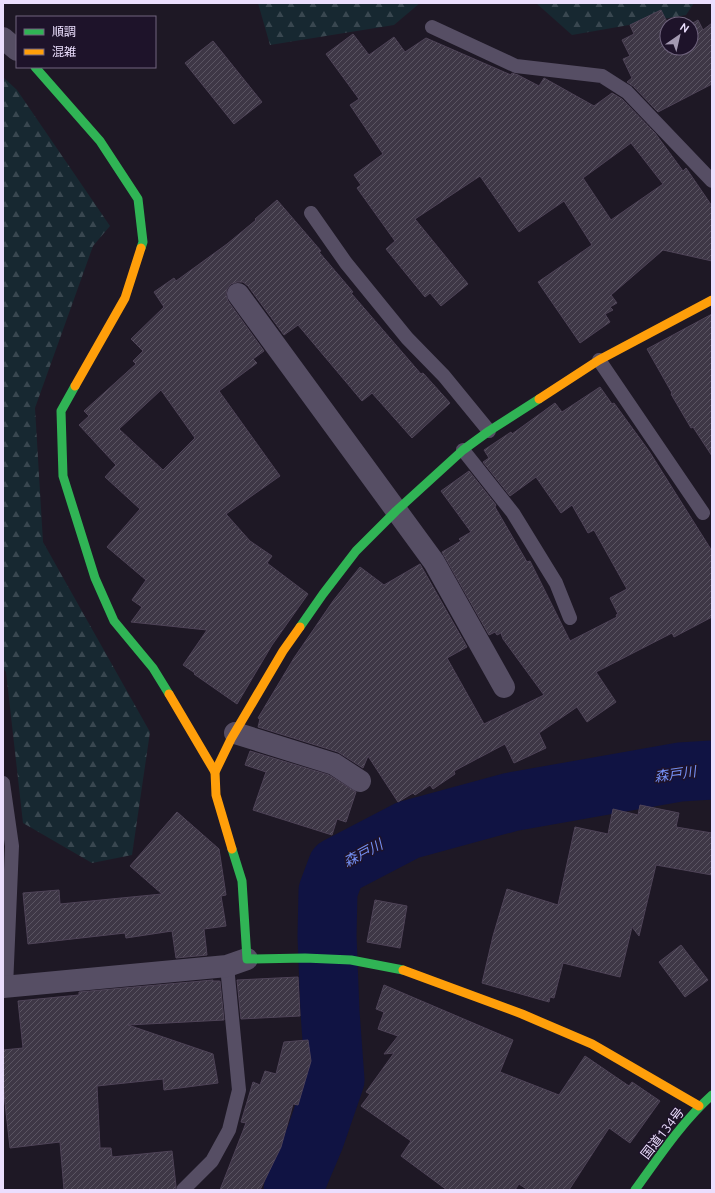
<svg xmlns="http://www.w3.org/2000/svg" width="715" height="1193" font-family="Ubuntu,'Noto Sans JP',sans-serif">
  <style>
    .forest { fill: url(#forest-firs) }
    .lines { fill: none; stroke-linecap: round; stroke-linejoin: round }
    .river { stroke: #101343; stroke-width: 59 }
    .building { fill: url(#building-hatch); stroke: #4e4357; fill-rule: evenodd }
    .lane { stroke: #564e64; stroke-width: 14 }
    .street { stroke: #564e64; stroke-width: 22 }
    .fast { stroke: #30b455; stroke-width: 9 }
    .slow { stroke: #ff9f0a; stroke-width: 9 }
    .labels { text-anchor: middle; stroke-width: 3; stroke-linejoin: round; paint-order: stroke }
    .street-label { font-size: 13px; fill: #ebdefd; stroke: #1e132a }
    .water-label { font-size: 14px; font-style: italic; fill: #7490f5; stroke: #1e132a }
  </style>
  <defs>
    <pattern id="forest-firs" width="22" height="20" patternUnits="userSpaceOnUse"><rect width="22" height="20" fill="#172831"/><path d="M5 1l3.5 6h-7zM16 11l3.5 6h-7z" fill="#394750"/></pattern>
    <pattern id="building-hatch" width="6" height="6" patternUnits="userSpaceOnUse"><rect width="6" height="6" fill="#3e3746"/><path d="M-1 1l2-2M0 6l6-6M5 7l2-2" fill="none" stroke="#5a5462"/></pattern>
  </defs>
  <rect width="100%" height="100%" fill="#1e1825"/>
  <!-- forest -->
  <g class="forest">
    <polygon points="258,3 420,3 394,25 270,45"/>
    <polygon points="536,3 694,3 686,15 572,35"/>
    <polygon points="3,77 17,90 110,226 93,246 35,408 43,542 150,732 132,855 92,863 23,823 6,672 3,668"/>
  </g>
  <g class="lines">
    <!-- river -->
    <polyline class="river" points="293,1190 315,1138 335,1080 330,1012 327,936 328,891 337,867 408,830 511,802 680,772 712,770"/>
  </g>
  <!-- building -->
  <g class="building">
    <polygon points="661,10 668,24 667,48 691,48 691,24 698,20 703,30 712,23 712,84 658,112 633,86 627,82 632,78 623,59 630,56 622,40 634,34 630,25"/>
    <path d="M353,34l16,21 25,-18 11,15 21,-14 85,37 1,-2 6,2 21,11 5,-8 50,28 18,-13 10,6 33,34 28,38 3,-3 26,38v55l-49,-11 -52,45 6,8 -7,4 3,3 -8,4 5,8 -30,21 -42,-61 54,-37 -28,-44 -45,31 -39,-56 -65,43 53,65 -27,22 -11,-13 -5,4 -39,-48 9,-8 -38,-53 4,-3 -7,-10 29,-21 -33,-49 9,-6 -33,-45zM631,143l32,41 -52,36 -28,-42z"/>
    <polygon points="213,41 262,102 234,124 185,63"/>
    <path d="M277,200l44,51 -2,1 34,40 -2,1 70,81 2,-1 27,30 -38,35 -40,-45 -10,8 -64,-76 -14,10 -36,-49 -5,-4h-6l-6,2 -4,5 -1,6 2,6 36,50 -11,8 4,4 -38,28 61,85 -54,38 24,27 22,15 -5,7 41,31 -36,51 -35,59 -43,-30 1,-1 -12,-8 24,-35 -76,-8 11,-15 -10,-7 14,-20 -39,-33 33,-38 -35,-32 11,-12 -37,-40 10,-9 -5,-5 52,-47 -3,-3 10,-10 -12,-12 33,-32 -10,-15 20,-14 2,3 51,-37 29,-24 -1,-1zM161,390l34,48 -32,32 -44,-41z"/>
    <polygon points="712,314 712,456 693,427 691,428 671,394 672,393 647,349"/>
    <polygon points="600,387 612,404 614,403 649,451 712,551 712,617 674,637 672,633 596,672 616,702 587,722 577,707 539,733 546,748 514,763 505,744 454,771 455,774 433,789 430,785 415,795 413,793 398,802 368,756 363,768 338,752 258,727 260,719 258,718 294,658 333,601 360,567 384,585 420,564 467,647 447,658 484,724 544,695 503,639 501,633 497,635 495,632 489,635 442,552 461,541 459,539 471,532 441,491 469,471 496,505 495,507 527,562 530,561 570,641 617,617 616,615 618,614 610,598 627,589 594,530 588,533 572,505 561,513 536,477 510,496 483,462 489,458 484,450 511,432 512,434 555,403 562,412"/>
    <polygon points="250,751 329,775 356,792 346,822 337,819 332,835 253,810 266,772 245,765"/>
    <polygon points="640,805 679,813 676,827 712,833 712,875 656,865 639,936 632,927 620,977 563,963 554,998 550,997 549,1002 482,983 493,936 507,889 558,905 575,827 608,834 613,809 638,815"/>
    <polygon points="177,812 219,849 226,895 221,896 226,926 204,929 207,955 176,958 172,931 126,938 125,933 28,944 23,893 59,890 60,904 162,894 130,866"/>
    <polygon points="375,900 407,906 400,948 367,942"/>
    <polygon points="681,945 708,980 685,997 659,962"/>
    <polygon points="298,977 300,1016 241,1019 237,980"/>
    <polygon points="213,980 213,981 220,981 224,1020 128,1025 213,1054 218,1083 164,1090 163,1079 97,1086 100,1148 111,1148 112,1157 172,1151 176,1186 175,1190 64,1190 60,1142 10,1148 3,1085 3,1050 23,1048 18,1001 79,995 79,992"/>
    <polygon points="384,985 513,1040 500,1072 559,1095 585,1056 629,1086 632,1082 660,1101 630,1143 609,1128 569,1190 528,1190 519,1184 515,1190 447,1190 401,1156 411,1141 361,1106 370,1094 366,1092 394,1053 384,1054 398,1036 378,1029 384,1012 376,1009"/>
    <polygon points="308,1040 311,1061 298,1105 293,1104 281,1147 260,1190 220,1190 246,1123 241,1122 253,1082 260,1085 265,1071 276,1074 284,1042"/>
  </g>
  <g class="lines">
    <!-- lane -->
    <g class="lane">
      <polyline points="432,27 516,66 602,76 627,92 712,181"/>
      <polyline points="311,213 346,263 407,338 444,376 489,431"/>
      <polyline points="599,360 703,513"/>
      <polyline points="463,450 513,513 556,583 570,618"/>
      <polyline points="3,783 12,846 6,987"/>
      <polyline points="183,1190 212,1161 229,1130 239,1090 227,966"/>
    </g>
    <!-- street -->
    <g class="street">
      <polyline points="3,38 17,50"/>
      <polyline points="238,294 434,562 504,687"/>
      <polyline points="235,733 334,764 360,781"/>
      <polyline points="3,987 227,966 247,959"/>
    </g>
    <!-- fast -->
    <g class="fast">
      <polyline points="35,67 100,141 138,199 143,242 141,248"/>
      <polyline points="75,386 61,411 63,476 95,578 114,621 153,668 169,694"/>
      <polyline points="300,627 323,594 356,551 396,511 463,450 489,431 539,399"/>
      <polyline points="232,849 242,881 247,959 305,958 351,960 403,970"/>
      <path d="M635,1190c24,-33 46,-67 77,-95"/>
    </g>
    <!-- slow -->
    <g class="slow">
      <polyline points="75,386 125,298 141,248"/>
      <polyline points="539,399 599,360 712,300"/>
      <polyline points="169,694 215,772"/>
      <polyline points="232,849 216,795 215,772 231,739 283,651 300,627"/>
      <polyline points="403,970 522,1014 592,1044 699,1106"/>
    </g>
  </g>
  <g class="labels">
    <!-- street labels -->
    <g class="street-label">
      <text transform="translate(662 1133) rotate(-52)" y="5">国道134号</text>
    </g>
    <!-- water labels -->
    <g class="water-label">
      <text transform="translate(675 774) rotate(-8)" y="5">森戸川</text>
      <text transform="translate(363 853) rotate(-28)" y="5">森戸川</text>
    </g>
  </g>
  <!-- border -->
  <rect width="715" height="1193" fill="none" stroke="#ebdefd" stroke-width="8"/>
  <!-- legend -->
  <rect x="16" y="16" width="140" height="52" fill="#1e132a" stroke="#70647e"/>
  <rect x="24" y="29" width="20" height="6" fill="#30b455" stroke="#70647e"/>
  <text x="52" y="36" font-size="12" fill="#ebdefd">順調</text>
  <rect x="24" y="49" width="20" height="6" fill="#ff9f0a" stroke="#70647e"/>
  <text x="52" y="56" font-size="12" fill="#ebdefd">混雑</text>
  <!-- north arrow -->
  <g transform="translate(679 36) rotate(34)"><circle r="19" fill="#1e132a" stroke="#70647e"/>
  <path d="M0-3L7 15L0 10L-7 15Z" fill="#a399b1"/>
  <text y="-6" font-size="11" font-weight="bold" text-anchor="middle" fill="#ebdefd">N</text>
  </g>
</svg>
